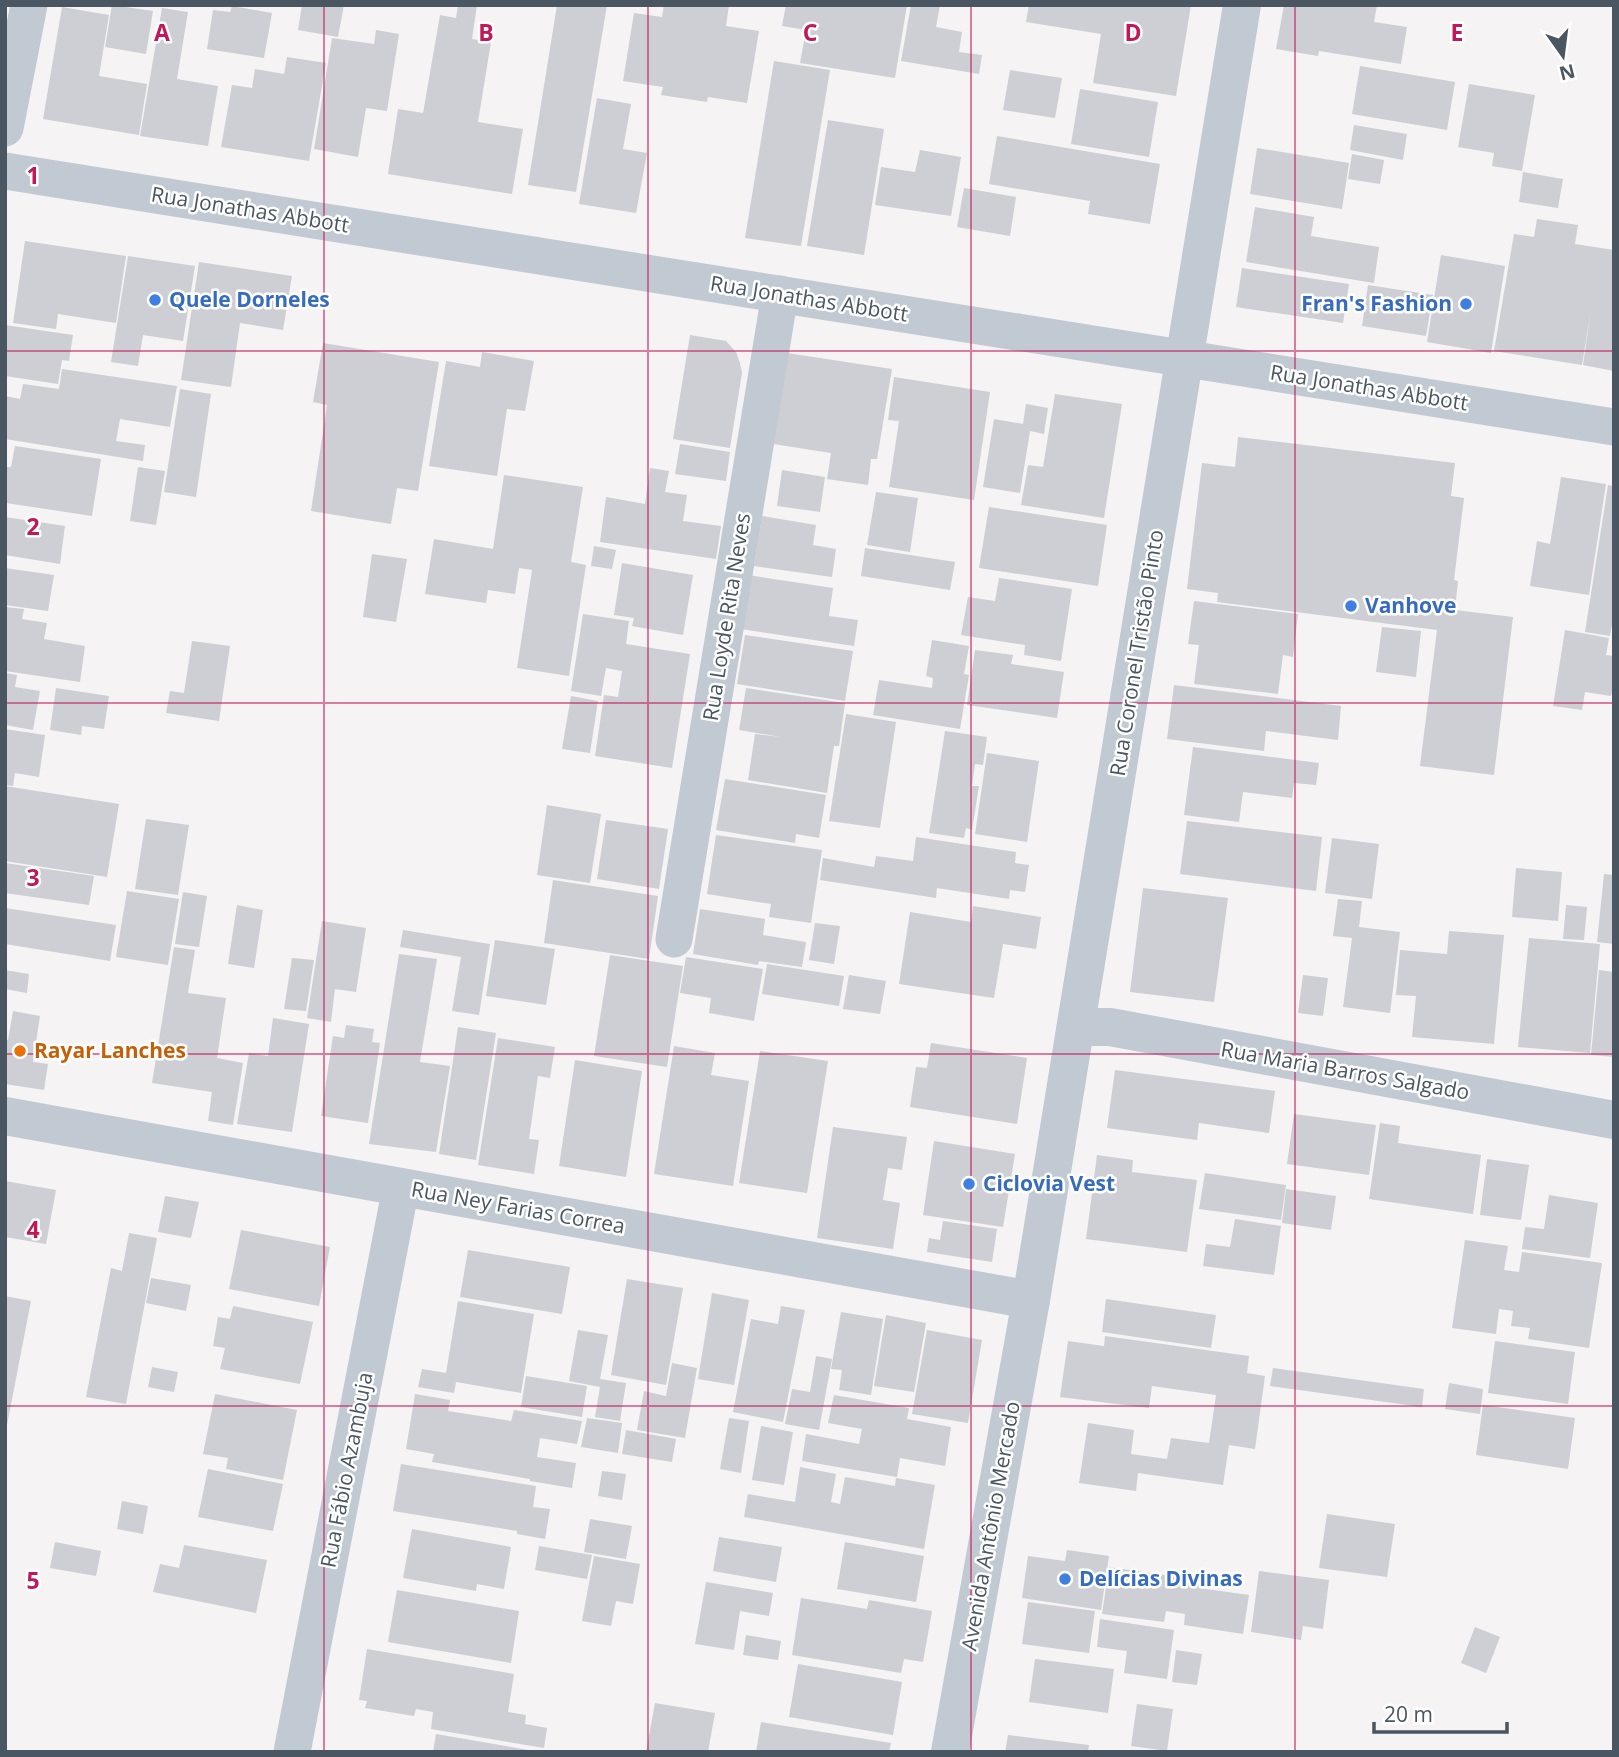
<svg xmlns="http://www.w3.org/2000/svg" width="1619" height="1757" font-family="'Open Sans',sans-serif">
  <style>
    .building { fill: #cdcfd5 }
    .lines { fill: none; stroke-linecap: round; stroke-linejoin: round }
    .minor { stroke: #c1cad2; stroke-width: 37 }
    .tertiary { stroke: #c1cad2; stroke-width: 38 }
    .grid { fill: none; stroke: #c2185b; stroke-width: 2; stroke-opacity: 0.55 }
    .shop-dot { fill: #3f7fe0; stroke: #fff; stroke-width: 2.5 }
    .food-dot { fill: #e8710a; stroke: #fff; stroke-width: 2.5 }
    .labels { text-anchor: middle; stroke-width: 5; stroke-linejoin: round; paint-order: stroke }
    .street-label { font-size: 21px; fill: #4a5661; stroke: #fff }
    .shop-label { font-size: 21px; font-weight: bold; fill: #366cbe; stroke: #fff; text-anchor: start }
    .food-label { font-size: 21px; font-weight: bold; fill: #c56008; stroke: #fff; text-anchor: start }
    .grid-label { font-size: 23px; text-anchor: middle; font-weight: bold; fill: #c2185b; stroke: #fff; stroke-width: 5; stroke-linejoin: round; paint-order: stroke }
  </style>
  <rect width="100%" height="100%" fill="#f5f3f3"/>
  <!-- building -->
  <g class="building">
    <polygon points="112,5 153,11 146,54 105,47"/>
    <polygon points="302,5 344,5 338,37 298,30"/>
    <polygon points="458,5 477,5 472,39 491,42 478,122 523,129 512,194 388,174 398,109 423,113 440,15 456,18"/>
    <polygon points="557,5 607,5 576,192 528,185"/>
    <polygon points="664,5 729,5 726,26 759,31 747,103 708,97 707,102 661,95 663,87 623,81 634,13 662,17"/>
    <polygon points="786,5 907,5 895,78 800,63 806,30 782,26"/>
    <polygon points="911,5 940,5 936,27 962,32 959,52 982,55 979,74 901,61"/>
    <polygon points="1029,5 1191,5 1176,96 1093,83 1101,34 1026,22"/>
    <polygon points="1284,5 1377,5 1374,22 1407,27 1401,64 1319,51 1318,56 1276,49"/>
    <polygon points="232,6 272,13 264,58 207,49 213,10 230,12"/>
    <polygon points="62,7 109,15 99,76 147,84 139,135 43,119"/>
    <polygon points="162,8 188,12 177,79 218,86 208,146 140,136"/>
    <polygon points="376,30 399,34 387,111 366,108 358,157 314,149 332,38 374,44"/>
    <polygon points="287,57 326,63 309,161 221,147 232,85 252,88 255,69 284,74"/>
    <polygon points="774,61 830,70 801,246 745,238"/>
    <polygon points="1360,66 1455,82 1447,130 1352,114"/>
    <polygon points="1010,70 1062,78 1055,118 1003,110"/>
    <polygon points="1469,84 1535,95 1522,171 1492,166 1494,153 1458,147"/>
    <polygon points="1080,89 1158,102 1149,157 1071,144"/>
    <polygon points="597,98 631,104 623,149 647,153 636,213 579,204"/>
    <polygon points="828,120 884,129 864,255 807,246"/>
    <polygon points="1354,125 1407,134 1403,160 1350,150"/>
    <polygon points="997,136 1160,164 1150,224 1088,214 1090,201 989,184"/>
    <polygon points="1257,148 1349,163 1342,209 1250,194"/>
    <polygon points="920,150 961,157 951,216 875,205 881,167 915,172"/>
    <polygon points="1352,154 1384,160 1380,184 1348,179"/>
    <polygon points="1523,172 1563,179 1558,208 1519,202"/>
    <polygon points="964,188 1016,197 1010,236 957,227"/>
    <polygon points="1255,207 1314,217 1311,236 1379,247 1374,283 1246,262"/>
    <polygon points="1537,219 1578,225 1575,244 1614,250 1614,371 1583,365 1591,310 1582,365 1494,351 1514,234 1534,237"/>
    <polygon points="25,241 126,256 116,323 58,314 56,329 13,323"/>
    <polygon points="1441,255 1505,266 1491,353 1427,342"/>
    <polygon points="128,256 195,266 183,341 143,335 138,366 111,362"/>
    <polygon points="199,262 292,276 283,330 240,323 231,387 181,380"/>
    <polygon points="1242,268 1349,284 1343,323 1236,307"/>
    <polygon points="1368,285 1433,295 1426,336 1362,326"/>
    <polygon points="5,325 73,335 69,361 62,360 58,384 5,376"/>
    <polygon points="690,335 726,341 736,352 740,363 742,373 730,448 673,439"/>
    <polygon points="323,343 439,362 418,491 397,488 391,524 311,511 327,405 313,402"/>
    <polygon points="482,352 534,361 525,411 507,409 497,476 429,466 446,361 480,367"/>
    <polygon points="787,353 892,369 877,459 871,459 868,485 827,479 831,453 773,444"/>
    <polygon points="62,369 177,386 170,427 120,419 116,441 145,445 143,461 5,439 5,396 20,399 23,384 59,389"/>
    <polygon points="894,377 990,392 974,500 889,487 899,421 888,420"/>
    <polygon points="180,389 211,394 196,497 164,492"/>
    <polygon points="1055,394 1122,404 1104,518 1021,505 1028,465 1043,467"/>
    <polygon points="1026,404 1048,408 1044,434 1030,431 1020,493 983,487 994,419 1023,424"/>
    <polygon points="1238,437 1455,463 1451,496 1464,498 1454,580 1458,581 1455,610 1513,617 1494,775 1420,766 1437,630 1217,602 1218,593 1187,589 1202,463 1235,467"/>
    <polygon points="680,444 730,452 726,481 675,474"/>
    <polygon points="15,446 101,459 92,516 6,503 5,467 11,467"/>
    <polygon points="138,467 165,471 156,525 130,521"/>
    <polygon points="650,468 669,471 665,492 687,495 683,521 721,526 716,559 600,542 606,497 645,504"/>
    <polygon points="782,470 825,477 820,512 777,506"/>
    <polygon points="504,475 583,487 571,562 586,565 569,676 517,668 532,570 519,568 515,594 488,590 486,603 425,594 434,539 493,549"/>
    <polygon points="1561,477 1606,484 1589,595 1530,586 1537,541 1550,544"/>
    <polygon points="1608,485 1614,486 1614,612 1610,636 1585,632"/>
    <polygon points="876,492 918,498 910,552 867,545"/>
    <polygon points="989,507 1107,525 1098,586 979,568"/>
    <polygon points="762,516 816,525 813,545 836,549 832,577 754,566"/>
    <polygon points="5,517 65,526 60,564 5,555"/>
    <polygon points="594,546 616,550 612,569 591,566"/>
    <polygon points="865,548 955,562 950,590 861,576"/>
    <polygon points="372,554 407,559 396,622 363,617"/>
    <polygon points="622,563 693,575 683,635 632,626 634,618 614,615"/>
    <polygon points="5,568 54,575 48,611 5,605"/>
    <polygon points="748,575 833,588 829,616 858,620 854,646 740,629"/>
    <polygon points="999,578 1072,589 1061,661 1024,655 1025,645 961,635 968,597 995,601"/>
    <polygon points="1194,601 1298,614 1293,657 1283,655 1278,694 1194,684 1199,645 1188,644"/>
    <polygon points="5,607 24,609 22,619 47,623 44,639 85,646 80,682 5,671"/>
    <polygon points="583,614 629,621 626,644 690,654 672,768 595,756 604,695 618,697 622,671 606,668 601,696 571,691"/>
    <polygon points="1382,627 1421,631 1416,677 1376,672"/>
    <polygon points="1565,630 1609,638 1606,655 1614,656 1614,680 1611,696 1585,692 1582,710 1553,706"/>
    <polygon points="745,635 853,651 845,701 737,684"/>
    <polygon points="932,640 969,646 964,674 969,675 960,729 873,715 879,680 932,688 933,678 926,676"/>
    <polygon points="192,641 230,646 219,721 166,713 170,691 184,693"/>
    <polygon points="975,650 1013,655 1011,664 1064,672 1057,718 967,705"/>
    <polygon points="5,673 17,675 15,687 40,691 33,730 5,725"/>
    <polygon points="1174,685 1341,706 1338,740 1266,731 1264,751 1167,739"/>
    <polygon points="56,688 109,696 104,729 82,726 81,735 50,730"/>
    <polygon points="746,688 845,703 839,746 834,746 827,793 748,780 755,734 781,737 739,730"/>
    <polygon points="571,696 598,701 590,753 562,749"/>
    <polygon points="846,714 896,722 880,828 829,821"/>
    <polygon points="5,729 45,735 39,777 15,773 13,786 5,785"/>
    <polygon points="945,731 987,737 983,765 975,764 972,786 979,786 972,830 966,828 964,838 929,833"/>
    <polygon points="1193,747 1319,763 1316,785 1294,783 1292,798 1243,792 1239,822 1184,815"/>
    <polygon points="987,753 1039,761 1027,842 975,834"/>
    <polygon points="725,779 826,795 819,838 796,834 795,843 716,830"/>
    <polygon points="5,786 119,804 107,877 5,861"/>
    <polygon points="547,805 601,814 590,883 537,875"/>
    <polygon points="146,819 189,825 178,895 135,889"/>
    <polygon points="606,820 668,829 659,889 597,879"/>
    <polygon points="1187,821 1322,837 1316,891 1180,874"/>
    <polygon points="716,835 822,850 811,923 769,917 771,904 707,894"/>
    <polygon points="916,837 1016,852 1015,863 1029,865 1025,892 1010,890 1009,899 937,888 936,898 820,880 823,858 874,867 876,856 913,861"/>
    <polygon points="1332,838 1379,844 1372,899 1325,893"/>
    <polygon points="5,863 94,876 89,905 5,893"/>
    <polygon points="1516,868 1562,872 1558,921 1512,917"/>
    <polygon points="1604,874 1614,875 1614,944 1597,942"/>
    <polygon points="553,880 658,896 649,959 544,943"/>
    <polygon points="1143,888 1228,898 1214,1002 1130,992"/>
    <polygon points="127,891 179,899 168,965 116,957"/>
    <polygon points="183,892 207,896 199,947 175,944"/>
    <polygon points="1338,899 1362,901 1359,927 1400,932 1390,1013 1343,1007 1352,938 1333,936"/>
    <polygon points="237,905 263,910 254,968 228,964"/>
    <polygon points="1566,905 1587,907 1584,940 1563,939"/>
    <polygon points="973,906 1041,917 1036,949 1003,944 994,998 899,984 910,912 971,922"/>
    <polygon points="5,908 116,925 110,961 5,944"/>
    <polygon points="700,909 765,919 763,935 806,942 802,967 759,961 758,965 693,954"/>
    <polygon points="322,921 366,928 356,992 335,989 331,1022 307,1018"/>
    <polygon points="815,923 840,926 834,964 809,960"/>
    <polygon points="403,930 490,944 479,1015 452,1011 461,957 400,947"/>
    <polygon points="1449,931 1504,935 1494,1044 1412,1037 1416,996 1396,995 1400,950 1447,954"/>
    <polygon points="1529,938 1600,944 1590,1053 1518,1047"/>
    <polygon points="495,940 555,949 546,1005 486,996"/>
    <polygon points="174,947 195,950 188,993 226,998 217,1058 243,1063 233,1125 208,1121 212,1092 152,1083"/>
    <polygon points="399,954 437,959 420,1062 450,1066 436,1152 369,1144"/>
    <polygon points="610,955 683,966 667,1067 594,1056"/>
    <polygon points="686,957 763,969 754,1021 709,1013 711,998 680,993"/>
    <polygon points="292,958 314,960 306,1011 284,1009"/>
    <polygon points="767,964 844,976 839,1006 762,994"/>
    <polygon points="5,970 29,974 27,993 5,989"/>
    <polygon points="1599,970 1614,972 1614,1057 1591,1055"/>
    <polygon points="849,975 886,981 880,1014 843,1009"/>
    <polygon points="1303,975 1328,978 1323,1016 1298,1013"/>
    <polygon points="13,1011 40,1016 33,1062 48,1064 44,1090 5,1084 5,1039 8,1040"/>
    <polygon points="273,1018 309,1024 292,1132 237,1124 249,1053 268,1056"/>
    <polygon points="346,1025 374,1029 372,1042 380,1043 368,1123 321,1116 333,1036 344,1038"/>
    <polygon points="458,1027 496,1033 476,1160 439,1154"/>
    <polygon points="498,1038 555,1047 550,1078 538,1076 529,1139 539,1140 534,1174 478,1165"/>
    <polygon points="931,1043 1027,1058 1017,1124 910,1107 916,1067 927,1068"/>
    <polygon points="674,1046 715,1053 711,1075 749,1081 733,1186 654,1174"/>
    <polygon points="760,1051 828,1061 807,1193 739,1183"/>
    <polygon points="575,1060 642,1071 626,1177 559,1166"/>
    <polygon points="1115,1070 1275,1091 1269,1133 1199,1123 1197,1140 1107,1128"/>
    <polygon points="1294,1114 1376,1125 1369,1175 1287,1164"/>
    <polygon points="1380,1123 1400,1126 1398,1143 1481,1155 1473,1214 1369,1199"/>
    <polygon points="833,1127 907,1137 902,1170 888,1168 883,1200 900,1203 893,1249 817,1238"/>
    <polygon points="934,1141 1015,1154 1003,1227 923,1215"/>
    <polygon points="1097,1155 1133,1160 1132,1172 1197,1180 1187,1252 1086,1239"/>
    <polygon points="1487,1159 1529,1165 1521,1220 1480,1215"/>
    <polygon points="1205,1173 1286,1185 1281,1220 1199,1209"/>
    <polygon points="5,1181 56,1190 46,1244 5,1237"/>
    <polygon points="1286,1189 1336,1196 1331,1230 1282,1223"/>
    <polygon points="1549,1195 1598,1203 1590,1258 1522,1249 1525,1227 1544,1229"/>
    <polygon points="165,1196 199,1202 191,1238 158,1232"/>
    <polygon points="1235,1219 1281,1226 1274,1275 1203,1266 1206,1244 1230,1247"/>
    <polygon points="943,1221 997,1229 992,1262 927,1252 929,1238 940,1240"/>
    <polygon points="241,1230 330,1247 319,1306 229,1289"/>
    <polygon points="129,1233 157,1238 126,1404 86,1397 111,1268 122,1271"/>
    <polygon points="1465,1240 1508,1246 1504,1270 1519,1272 1522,1252 1602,1263 1589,1348 1528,1339 1530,1328 1511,1326 1513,1311 1499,1309 1496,1334 1452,1328"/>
    <polygon points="468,1250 570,1267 562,1314 460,1297"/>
    <polygon points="151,1278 191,1285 186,1311 146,1303"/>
    <polygon points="627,1279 683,1288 666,1385 611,1375"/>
    <polygon points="712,1293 749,1300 734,1385 698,1379"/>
    <polygon points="5,1296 31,1301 7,1425 5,1425"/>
    <polygon points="1106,1299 1216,1315 1211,1348 1102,1332"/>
    <polygon points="458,1301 534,1314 521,1393 456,1382 454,1393 418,1387 422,1369 446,1373"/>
    <polygon points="233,1306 313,1322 300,1384 220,1369 225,1348 213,1346 218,1317 230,1319"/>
    <polygon points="781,1306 805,1310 783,1422 733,1412 751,1319 778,1324"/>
    <polygon points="841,1312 883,1319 871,1395 839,1390 842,1370 831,1369"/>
    <polygon points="886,1315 926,1323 914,1392 874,1386"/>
    <polygon points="578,1330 608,1335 600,1379 626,1383 620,1421 595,1417 600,1387 569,1381"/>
    <polygon points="927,1330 982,1340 968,1423 912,1414"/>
    <polygon points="1105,1336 1249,1356 1247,1373 1265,1376 1255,1449 1229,1445 1223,1485 1138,1473 1136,1491 1079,1483 1088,1423 1134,1430 1131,1454 1167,1459 1171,1438 1209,1443 1216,1395 1152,1386 1149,1408 1060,1397 1068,1341 1104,1346"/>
    <polygon points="1495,1341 1575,1352 1568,1404 1488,1393"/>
    <polygon points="816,1356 832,1359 819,1430 785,1424 792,1389 810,1392"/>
    <polygon points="672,1363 697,1368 685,1438 637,1430 644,1391 666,1396"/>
    <polygon points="152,1367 178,1372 174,1392 148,1387"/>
    <polygon points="1273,1368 1424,1389 1422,1407 1270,1386"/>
    <polygon points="526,1376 587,1386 582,1417 521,1407"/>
    <polygon points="1449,1383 1483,1389 1480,1414 1445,1409"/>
    <polygon points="215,1394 297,1410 283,1480 226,1469 228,1458 203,1454"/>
    <polygon points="415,1394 450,1400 448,1411 511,1421 514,1410 582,1421 577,1444 540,1438 537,1457 576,1463 572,1488 530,1481 530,1479 432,1462 434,1454 406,1449"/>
    <polygon points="834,1395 909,1408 907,1419 951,1427 945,1466 900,1458 897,1477 802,1461 806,1434 859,1444 862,1429 828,1423"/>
    <polygon points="1483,1405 1575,1418 1568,1469 1476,1455"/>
    <polygon points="587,1418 622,1423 618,1453 581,1447"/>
    <polygon points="729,1418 749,1421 741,1473 720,1469"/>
    <polygon points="761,1426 793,1432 784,1485 752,1480"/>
    <polygon points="626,1430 676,1439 672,1462 622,1454"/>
    <polygon points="401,1464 536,1486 533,1507 550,1509 545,1539 517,1534 517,1531 393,1511"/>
    <polygon points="800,1467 836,1474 831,1502 840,1504 845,1477 895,1486 896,1478 935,1485 924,1549 744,1517 748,1494 795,1502"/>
    <polygon points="208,1469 283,1484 273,1531 198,1517"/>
    <polygon points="602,1471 626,1474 622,1500 598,1496"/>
    <polygon points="122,1501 148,1506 143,1534 117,1529"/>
    <polygon points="1327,1514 1395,1524 1387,1577 1319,1568"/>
    <polygon points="590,1519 632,1526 626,1559 584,1552"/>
    <polygon points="412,1529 511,1547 504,1589 477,1584 476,1591 403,1578"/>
    <polygon points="719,1537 782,1547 776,1582 713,1571"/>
    <polygon points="55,1542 101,1551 96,1576 50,1568"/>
    <polygon points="845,1542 924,1556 916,1602 837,1589"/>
    <polygon points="184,1545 267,1560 256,1613 153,1592 160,1564 179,1568"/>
    <polygon points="539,1546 592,1555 587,1579 535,1570"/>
    <polygon points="1067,1550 1109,1556 1101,1610 1022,1598 1028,1556 1065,1561"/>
    <polygon points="594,1556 640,1564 633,1604 616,1601 611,1626 582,1621"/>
    <polygon points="1109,1567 1200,1580 1199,1588 1249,1595 1243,1634 1184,1625 1185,1614 1166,1611 1164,1622 1102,1614"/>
    <polygon points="1259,1571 1329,1580 1323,1629 1303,1626 1301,1640 1251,1632"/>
    <polygon points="706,1582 773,1593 769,1616 740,1611 734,1650 695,1644"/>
    <polygon points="397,1590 519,1611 511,1663 388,1642"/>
    <polygon points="801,1598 867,1609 869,1600 932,1611 923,1662 904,1659 901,1673 792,1655"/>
    <polygon points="1028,1602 1095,1611 1089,1653 1022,1644"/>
    <polygon points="1100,1619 1174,1630 1167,1679 1124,1673 1127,1651 1097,1647"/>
    <polygon points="1475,1627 1500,1637 1486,1673 1461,1663"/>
    <polygon points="746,1635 781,1641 778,1660 743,1655"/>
    <polygon points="367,1649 514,1674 508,1712 526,1715 525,1724 547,1728 544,1748 431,1729 433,1712 416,1709 414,1716 365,1708 367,1701 359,1700"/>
    <polygon points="1176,1650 1202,1654 1197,1685 1172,1682"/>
    <polygon points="1035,1659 1114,1669 1108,1713 1029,1702"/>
    <polygon points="798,1664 902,1682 893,1735 789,1717"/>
    <polygon points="655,1703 715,1713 708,1752 646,1752"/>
    <polygon points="1137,1704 1173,1709 1167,1751 1131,1746"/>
    <polygon points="761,1722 891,1743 889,1752 756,1752"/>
    <polygon points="436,1734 528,1750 528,1752 433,1752"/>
    <polygon points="1008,1735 1089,1745 1088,1752 1005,1752"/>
  </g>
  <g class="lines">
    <!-- minor -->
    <g class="minor">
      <polyline points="5,128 29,5"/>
      <polyline points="5,171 1614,427"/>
      <polyline points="674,939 780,294"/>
      <polyline points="292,1752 401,1187"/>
    </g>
    <!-- tertiary -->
    <g class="tertiary">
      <polyline points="1076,1027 1110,1027 1614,1120"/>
      <polyline points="5,1116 1031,1300"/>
      <polyline points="950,1752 1031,1300 1242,5"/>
    </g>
  </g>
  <!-- grid -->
  <path class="grid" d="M324,5v1747M648,5v1747M971,5v1747M1295,5v1747M5,351h1609M5,703h1609M5,1054h1609M5,1406h1609"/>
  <!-- markers -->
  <g class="shop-dot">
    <circle cx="155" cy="300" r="7"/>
    <circle cx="1466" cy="304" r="7"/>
    <circle cx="1351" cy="606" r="7"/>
    <circle cx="969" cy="1184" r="7"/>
    <circle cx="1065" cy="1579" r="7"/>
  </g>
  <circle class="food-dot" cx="20" cy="1051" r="7"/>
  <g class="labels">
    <!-- street labels -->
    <g class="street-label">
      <text transform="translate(250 210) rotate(9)" y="7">Rua Jonathas Abbott</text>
      <text transform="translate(809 299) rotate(9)" y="7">Rua Jonathas Abbott</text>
      <text transform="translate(1369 388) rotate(9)" y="7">Rua Jonathas Abbott</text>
      <text transform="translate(727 617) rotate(-81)" y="7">Rua Loyde Rita Neves</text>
      <text transform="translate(1137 653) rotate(-81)" y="7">Rua Coronel Tristão Pinto</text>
      <text transform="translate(1345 1071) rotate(10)" y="7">Rua Maria Barros Salgado</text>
      <text transform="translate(518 1208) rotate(10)" y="7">Rua Ney Farias Correa</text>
      <text transform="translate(347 1470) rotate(-79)" y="7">Rua Fábio Azambuja</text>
      <text transform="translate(991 1526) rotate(-80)" y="7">Avenida Antônio Mercado</text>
    </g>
    <!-- shop labels -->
    <g class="shop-label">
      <text x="169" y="307">Quele Dorneles</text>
      <text x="1452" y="311" text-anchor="end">Fran's Fashion</text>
      <text x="1365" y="613">Vanhove</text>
      <text x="983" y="1191">Ciclovia Vest</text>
      <text x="1079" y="1586">Delícias Divinas</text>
    </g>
    <!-- food labels -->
    <g class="food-label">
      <text x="34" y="1058">Rayar Lanches</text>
    </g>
  </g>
  <g class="grid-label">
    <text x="162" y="41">A</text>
    <text x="486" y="41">B</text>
    <text x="810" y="41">C</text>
    <text x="1133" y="41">D</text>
    <text x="1457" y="41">E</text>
    <text x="33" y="184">1</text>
    <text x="33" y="535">2</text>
    <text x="33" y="886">3</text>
    <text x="33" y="1238">4</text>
    <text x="33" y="1589">5</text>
  </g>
  <!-- border -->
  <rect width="1619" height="1757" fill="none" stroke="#4a5661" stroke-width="14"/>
  <!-- north arrow -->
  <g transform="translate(1563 56) rotate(166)" stroke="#ffffff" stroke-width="5" paint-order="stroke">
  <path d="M0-5L12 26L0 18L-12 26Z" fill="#4a5661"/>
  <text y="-10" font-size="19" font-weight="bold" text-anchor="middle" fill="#4a5661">N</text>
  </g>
  <!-- scale -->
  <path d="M1374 1722v10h133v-10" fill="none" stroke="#4a5661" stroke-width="3.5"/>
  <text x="1384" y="1722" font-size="21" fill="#4a5661" stroke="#ffffff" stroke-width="5" paint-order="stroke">20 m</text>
</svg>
